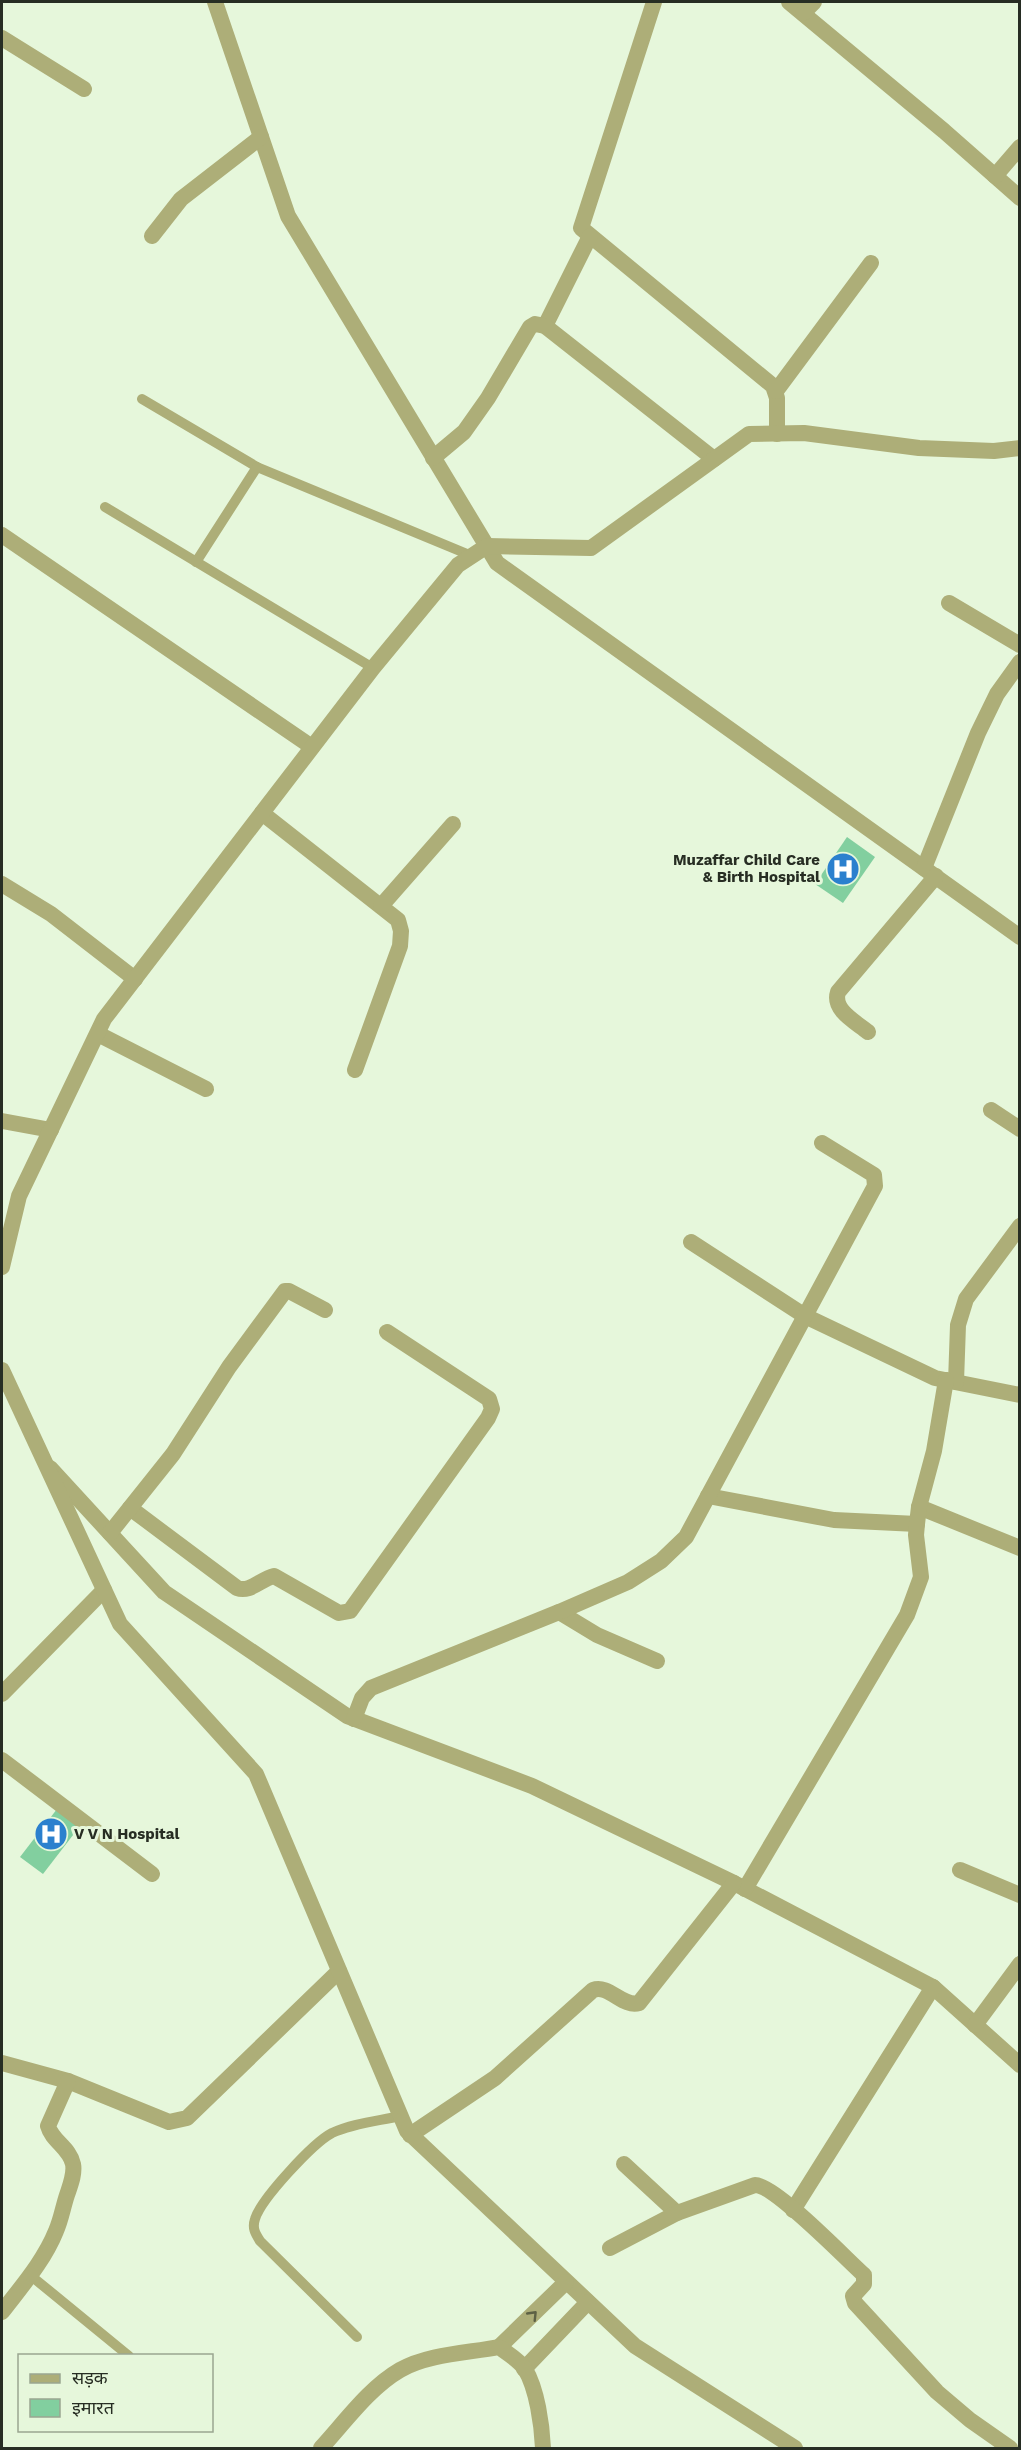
<svg xmlns="http://www.w3.org/2000/svg" width="1021" height="2450" font-family="'Work Sans','Noto Sans Devanagari',sans-serif">
  <style>
    .building { fill: #82cf9f }
    .lines { fill: none; stroke-linecap: round; stroke-linejoin: round }
    .service { stroke: #adae78; stroke-width: 10 }
    .minor { stroke: #adae78; stroke-width: 16 }
    .tertiary { stroke: #adae78; stroke-width: 16 }
    .oneway { stroke: #5d6145 }
    .labels { text-anchor: middle; stroke-width: 6; stroke-linejoin: round; paint-order: stroke }
    .poi-label { font-size: 15px; font-weight: bold; fill: #272d23; stroke: #e6f7db; text-anchor: end }
  </style>
  <rect width="100%" height="100%" fill="#e6f7db"/>
  <!-- building -->
  <g class="building">
    <polygon points="847,837 875,857 843,903 815,884"/>
    <polygon points="57,1809 80,1826 43,1874 20,1857"/>
  </g>
  <g class="lines">
    <!-- service -->
    <g class="service">
      <polyline points="142,399 257,467 472,556"/>
      <polyline points="105,507 373,668"/>
      <polyline points="196,562 257,467"/>
      <polyline points="30,2275 129,2356"/>
      <path d="M357,2337l-97,-96c-5,-8 -8,-13 -5,-22 6,-20 58,-76 77,-86 22,-10 46,-12 68,-17"/>
    </g>
    <!-- minor -->
    <g class="minor">
      <polyline points="215,2 288,216 497,563 1020,937"/>
      <polyline points="654,2 581,228 773,386 777,398 777,434"/>
      <polyline points="789,2 944,131 1020,198"/>
      <polyline points="803,13 814,2"/>
      <polyline points="2,38 84,89"/>
      <polyline points="995,176 1020,147"/>
      <polyline points="152,236 181,199 261,137"/>
      <polyline points="545,326 590,236"/>
      <polyline points="776,391 871,263"/>
      <polyline points="433,458 464,432 488,398 530,327 535,324 545,326 714,459"/>
      <polyline points="2,535 312,747"/>
      <polyline points="949,603 1020,645"/>
      <polyline points="262,813 398,920 401,931 400,946 355,1070"/>
      <polyline points="924,868 978,733 997,694 1020,662"/>
      <polyline points="2,884 51,914 135,979"/>
      <polyline points="381,906 453,824"/>
      <path d="M868,1032c-12,-10 -36,-22 -30,-40l98,-116"/>
      <polyline points="98,1034 206,1089"/>
      <polyline points="991,1110 1020,1129"/>
      <polyline points="2,1121 51,1130"/>
      <polyline points="691,1242 805,1316 935,1378 1020,1395"/>
      <polyline points="2,1267 19,1196 104,1019 373,668 458,565 487,546 591,548 749,434 804,433 919,448 994,451 1020,448"/>
      <polyline points="956,1382 958,1325 966,1299 1020,1226"/>
      <polyline points="50,1468 164,1592 347,1716 532,1786 734,1883 933,1987 1020,2065"/>
      <polyline points="708,1496 834,1520 917,1524"/>
      <polyline points="919,1507 1020,1548"/>
      <path d="M130,1508l107,80c13,5 24,-9 37,-12l65,37 11,-2 138,-193 4,-9 -3,-10 -102,-67"/>
      <polyline points="110,1533 173,1454 229,1367 285,1291 289,1291 325,1310"/>
      <polyline points="559,1612 597,1635 657,1661"/>
      <polyline points="2,1694 104,1590"/>
      <polyline points="354,1719 362,1698 371,1688 559,1612 628,1582 661,1561 686,1537 875,1186 874,1175 822,1143"/>
      <polyline points="2,1760 152,1874"/>
      <polyline points="960,1870 1020,1895"/>
      <polyline points="745,1889 907,1615 921,1577 916,1535 917,1524 919,1507 934,1451 946,1380"/>
      <polyline points="975,2025 1020,1964"/>
      <polyline points="2,2063 68,2081 169,2122 187,2118 339,1971"/>
      <path d="M410,2135l85,-57 98,-88c16,-6 30,18 46,13l95,-120"/>
      <polyline points="624,2164 677,2213"/>
      <polyline points="793,2210 933,1987"/>
      <path d="M610,2248l67,-35 78,-28c20,0 90,73 109,90v9l-11,12 2,7 82,89 33,28 40,28"/>
      <path d="M2,2312c19,-25 42,-51 54,-81 5,-11 7,-24 11,-36 3,-9 8,-21 6,-31 -3,-16 -21,-23 -25,-38l20,-45"/>
    </g>
    <!-- tertiary -->
    <g class="tertiary">
      <polyline points="2,1370 120,1624 256,1774 407,2131 635,2346 795,2448"/>
      <polyline points="499,2347 566,2282"/>
      <polyline points="524,2369 588,2302"/>
      <path d="M321,2448c24,-26 48,-60 79,-78 28,-16 68,-17 99,-23 9,7 20,13 26,22 12,20 17,56 18,79"/>
    </g>
  </g>
  <!-- one-way arrows -->
  <defs><path id="oneway-chevron" d="M-2-3.5L2.5 0L-2 3.5" fill="none" stroke-width="1.6" stroke-linecap="round" stroke-linejoin="round" transform="scale(1.5)"/></defs>
  <use class="oneway" href="#oneway-chevron" transform="translate(533 2315) rotate(-46)"/>
  <!-- icons -->
  <defs>
    <symbol id="hospital-disc" viewBox="-11 -11 22 22"><circle r="9.5" fill="#2b80ce" stroke="#e6f7db"/><path d="M-5-5h3v3.5h4V-5h3V5h-3V1.5h-4V5h-3Z" fill="#fff"/></symbol>
  </defs>
  <g fill-rule="evenodd">
    <use href="#hospital-disc" x="824" y="850" width="38" height="38"/>
    <use href="#hospital-disc" x="32" y="1815" width="38" height="38"/>
  </g>
  <g class="labels">
    <!-- poi labels -->
    <g class="poi-label">
      <text x="820" y="865">Muzaffar Child Care<tspan x="820" dy="17">&amp; Birth Hospital</tspan></text>
      <text x="74" y="1839" text-anchor="start">V V N Hospital</text>
    </g>
  </g>
  <!-- border -->
  <rect width="1021" height="2450" fill="none" stroke="#272d23" stroke-width="6"/>
  <!-- legend -->
  <rect x="18" y="2354" width="195" height="78" fill="#e6f7db" stroke="#9aa691" stroke-width="1.5"/>
  <rect x="30" y="2374" width="30" height="9" fill="#adae78" stroke="#9aa691" stroke-width="1.5"/>
  <text x="72" y="2384" font-size="18" fill="#272d23">सड़क</text>
  <rect x="30" y="2399" width="30" height="18" fill="#82cf9f" stroke="#9aa691" stroke-width="1.5"/>
  <text x="72" y="2414" font-size="18" fill="#272d23">इमारत</text>
</svg>
